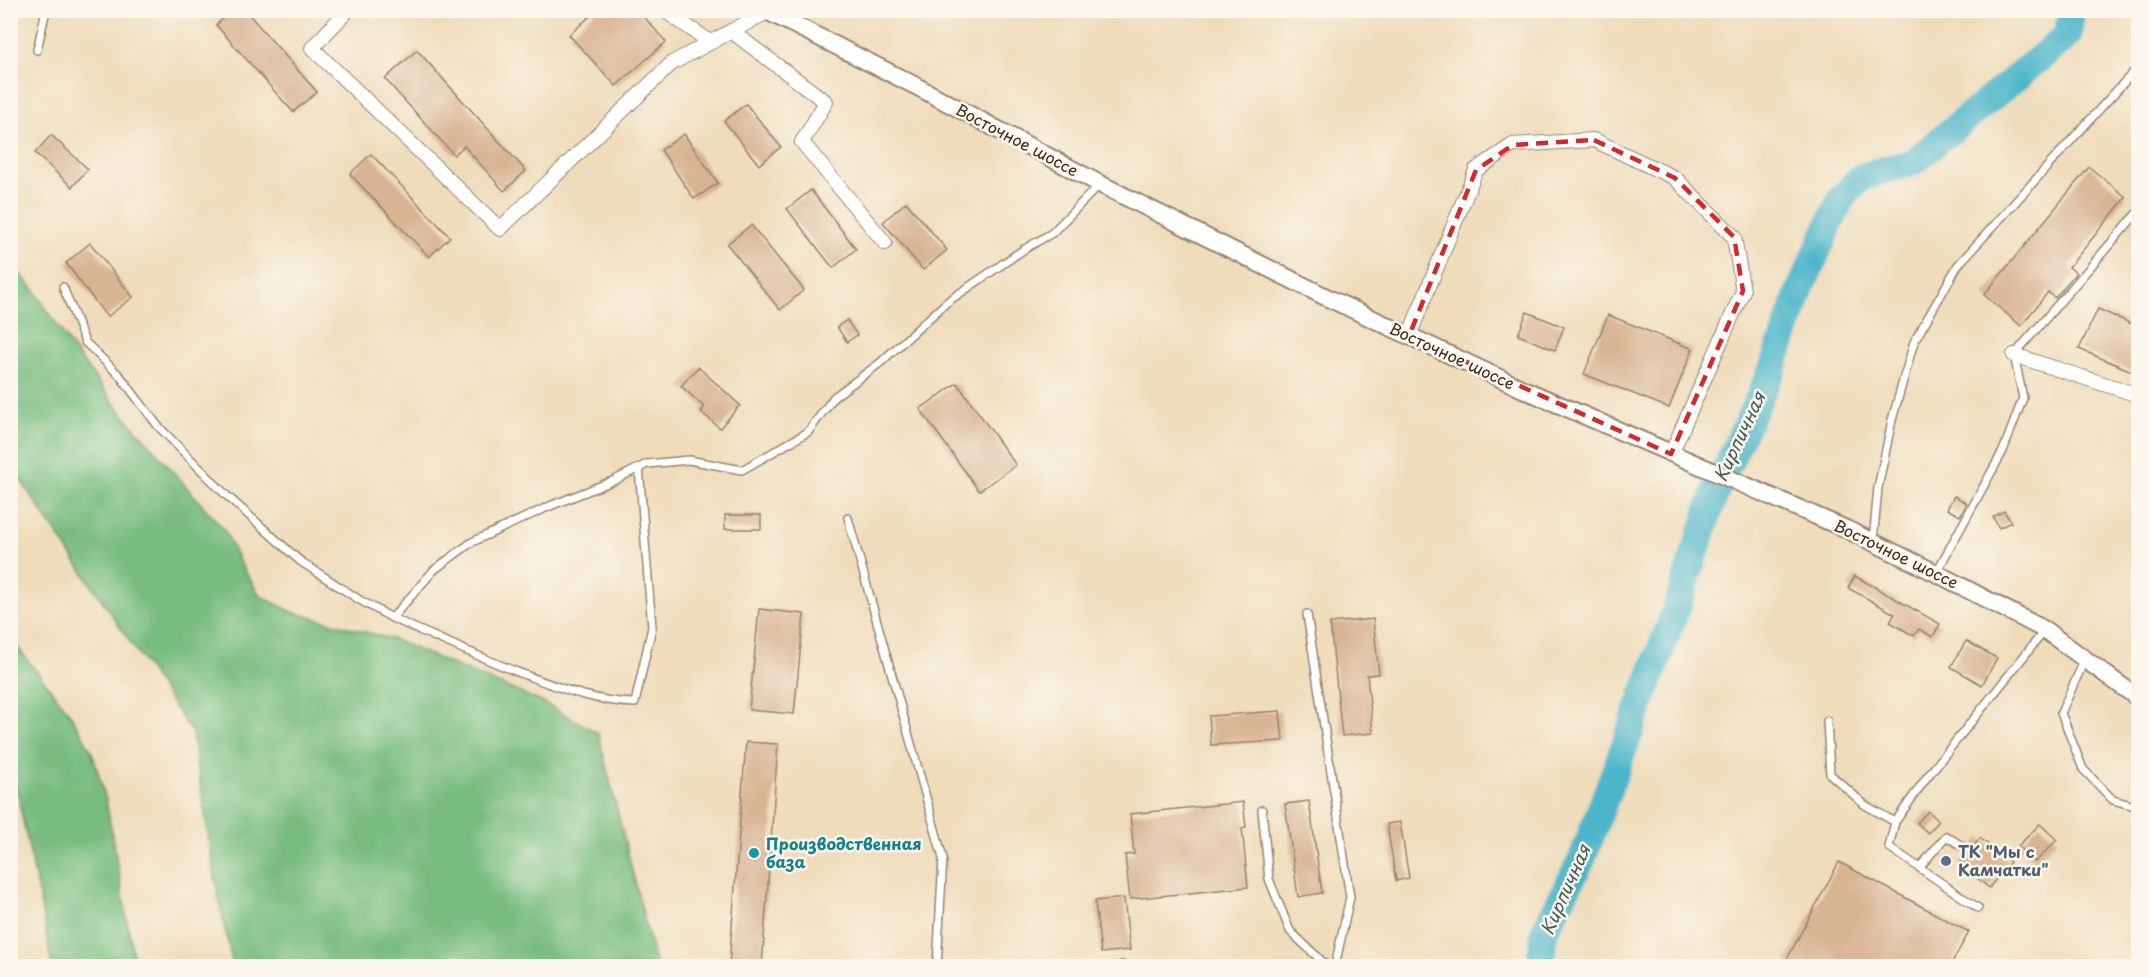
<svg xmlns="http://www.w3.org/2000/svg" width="2149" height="977" font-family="'Playpen Sans',sans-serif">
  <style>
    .forest { fill: #78bc80; stroke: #5a734f; stroke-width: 1.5 }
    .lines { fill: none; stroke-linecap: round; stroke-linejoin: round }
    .river { stroke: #4cb5c9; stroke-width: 28 }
    .building { fill: #d8b493 }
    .service-casing { stroke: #95836c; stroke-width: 10 }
    .minor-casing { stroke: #95836c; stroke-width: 16 }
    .tertiary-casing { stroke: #95836c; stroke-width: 20 }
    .service { stroke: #fff; stroke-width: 7 }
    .minor { stroke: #fff; stroke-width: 14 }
    .tertiary { stroke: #fff; stroke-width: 16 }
    .marked { fill: none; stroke: #d62828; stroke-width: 4.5; stroke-dasharray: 12 8; stroke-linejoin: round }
    .culture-dot { fill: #0f9aa8; stroke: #fbf7ec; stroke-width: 2 }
    .service-dot { fill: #5c6f8a; stroke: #fbf7ec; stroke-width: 2 }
    .labels { text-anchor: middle; stroke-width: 5; stroke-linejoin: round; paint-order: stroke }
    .street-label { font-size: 16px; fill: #3b2a1e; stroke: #fbf7ec }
    .culture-label { font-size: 16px; font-weight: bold; fill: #0d838f; stroke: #fbf7ec; text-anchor: start }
    .service-label { font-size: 16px; font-weight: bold; fill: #4e5e75; stroke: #fbf7ec; text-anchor: start }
    .water-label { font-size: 18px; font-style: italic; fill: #415b5a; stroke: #fbf7ec }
  </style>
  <rect width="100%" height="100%" fill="#fbf7ec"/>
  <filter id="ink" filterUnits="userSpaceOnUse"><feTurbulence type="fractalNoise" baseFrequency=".0167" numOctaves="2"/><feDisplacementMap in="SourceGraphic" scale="12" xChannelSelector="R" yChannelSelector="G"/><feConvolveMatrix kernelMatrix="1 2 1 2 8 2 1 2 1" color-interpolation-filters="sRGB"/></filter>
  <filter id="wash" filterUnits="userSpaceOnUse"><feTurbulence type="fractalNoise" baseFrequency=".008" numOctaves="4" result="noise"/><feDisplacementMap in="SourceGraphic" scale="24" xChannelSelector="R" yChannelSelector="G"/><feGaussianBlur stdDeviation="1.35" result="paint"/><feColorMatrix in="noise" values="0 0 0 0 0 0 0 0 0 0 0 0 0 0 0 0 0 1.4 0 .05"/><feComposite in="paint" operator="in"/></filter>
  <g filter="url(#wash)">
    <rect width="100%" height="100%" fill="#efdcbb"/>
    <!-- forest -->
    <g class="forest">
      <polygon points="10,263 34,290 73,349 121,412 225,531 240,563 260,596 292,612 392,639 542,702 598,733 656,966 233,966 218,895 192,733 11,466"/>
      <polygon points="11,639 70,714 92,752 106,800 135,966 52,966 44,920 11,763"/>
    </g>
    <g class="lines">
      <!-- river -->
      <polyline class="river" points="1540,966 1544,932 1582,859 1678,604 1716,490 1772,370 1801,287 1841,199 1861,177 1913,162 2068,35 2071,10"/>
    </g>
    <g id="blocks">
      <!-- building -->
      <g class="building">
        <polygon points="232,10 245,10 317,92 293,112 216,25"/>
        <polygon points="597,10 638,10 666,42 616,86 569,35"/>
        <polygon points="417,50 526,171 504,191 464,146 454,155 385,79"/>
        <polygon points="746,104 781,147 759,165 724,121"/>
        <polygon points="684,134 718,183 694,199 661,150"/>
        <polygon points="51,135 88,169 72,187 35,153"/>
        <polygon points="371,154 450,237 429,257 350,174"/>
        <polygon points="2089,167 2126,197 2069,267 2076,273 2055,298 2048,292 2021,326 1984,295"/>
        <polygon points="811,190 856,249 833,268 787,209"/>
        <polygon points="906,202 947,250 923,270 883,222"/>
        <polygon points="751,225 804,290 780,310 727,244"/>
        <polygon points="90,243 133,297 107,317 66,263"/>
        <polygon points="2098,309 2139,327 2139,374 2079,349"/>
        <polygon points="1527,312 1564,327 1555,350 1518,335"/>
        <polygon points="1608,315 1693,349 1669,408 1584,374"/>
        <polygon points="847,320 857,335 847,342 837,327"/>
        <polygon points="698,367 740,405 720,428 701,412 704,407 681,386"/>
        <polygon points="957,383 1016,465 979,491 920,409"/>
        <polygon points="1954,496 1967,503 1960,516 1947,509"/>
        <polygon points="2004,511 2011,522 1999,528 1993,517"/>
        <rect x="725" y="515" width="36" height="14"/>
        <polygon points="1855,576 1940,624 1933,637 1919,629 1914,636 1890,622 1895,614 1848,588"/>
        <polygon points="759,609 804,614 794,714 749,710"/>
        <polygon points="1373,619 1379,674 1367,675 1373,733 1342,736 1330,623"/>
        <polygon points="1966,641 1997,658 1982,685 1951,667"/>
        <polygon points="1280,711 1283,741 1211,745 1209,716"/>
        <polygon points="746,742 778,744 762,966 729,966"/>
        <polygon points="1309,801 1322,893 1298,897 1285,804"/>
        <polygon points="1243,802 1246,827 1242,828 1248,887 1130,899 1125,855 1134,854 1130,814"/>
        <polygon points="1928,811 1939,821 1928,833 1917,823"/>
        <polygon points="1400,822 1409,878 1396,881 1387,824"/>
        <polygon points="2040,824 2057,840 2035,862 2018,846"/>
        <polygon points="1980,838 2010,862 1989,888 1960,864"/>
        <polygon points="1839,862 1969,932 1950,966 1797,966 1786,961"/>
        <polygon points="1124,898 1130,950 1101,953 1095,901"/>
      </g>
    </g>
  </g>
  <g filter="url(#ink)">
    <use href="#blocks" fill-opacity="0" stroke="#95836c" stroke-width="1.5"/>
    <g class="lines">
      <defs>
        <g id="service">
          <polyline points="37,50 46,10"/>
          <polyline points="63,287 85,342 120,376 158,426 225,494 300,561 358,599 392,618 434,570 472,542 550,506 615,480 647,464 689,460 742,470 808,432 834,397 880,363 947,302 1023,250 1052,233 1100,184"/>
          <polyline points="848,518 943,858 937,966"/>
          <polyline points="1873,542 1878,488 1892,420 1914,342 1958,265 2138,67"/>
          <polyline points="1936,573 2003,451 2023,398 2014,355 2137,213"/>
          <polyline points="1307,614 1350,897 1335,966"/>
          <path d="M392,618c43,19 85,38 128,55 38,14 74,29 115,30l17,-76 -13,-159"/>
          <polyline points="2084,661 2061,713 2083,769 2113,800 2138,807"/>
          <polyline points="1827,721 1830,774 1865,805 1895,822"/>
          <polyline points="1262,810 1269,879 1290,931 1327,966"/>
          <polyline points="1920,867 1946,836 1962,846"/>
          <polyline points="1978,908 1889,847 1895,822 1927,777 2045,630"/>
          <polyline points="1122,965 1122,966"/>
        </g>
        <g id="minor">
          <polyline points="348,10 312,48 500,229 672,63 767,12"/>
          <polyline points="664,10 710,42"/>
          <polyline points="731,31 826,102 802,142 885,243"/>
          <polyline points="1409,336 1476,170 1513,145 1594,140 1675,178 1734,237 1743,291 1671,454"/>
          <polyline points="2014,355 2138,395"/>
        </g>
        <polyline id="tertiary" points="765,10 914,85 1100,184 1328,298 1523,389 1846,529 1936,573 2045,630 2138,698"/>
      </defs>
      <!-- service casing -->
      <use href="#service" class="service-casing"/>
      <!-- minor casing -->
      <use href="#minor" class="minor-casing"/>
      <!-- tertiary casing -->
      <use href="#tertiary" class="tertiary-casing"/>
      <!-- service -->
      <use href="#service" class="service"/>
      <!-- minor -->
      <use href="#minor" class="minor"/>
      <!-- tertiary -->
      <use href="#tertiary" class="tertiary"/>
    </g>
  </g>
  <!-- marked area -->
  <path class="marked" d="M1594,140l81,38 59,59 9,54 -72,163 -262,-118 67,-166 37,-25z"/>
  <!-- markers -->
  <circle class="culture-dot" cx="754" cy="853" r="6"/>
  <circle class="service-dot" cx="1946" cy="861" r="6"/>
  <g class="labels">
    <!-- street labels -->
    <g class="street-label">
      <text transform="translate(1017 140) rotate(28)" y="6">Восточное шоссе</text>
      <text transform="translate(1452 356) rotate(25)" y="6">Восточное шоссе</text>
      <text transform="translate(1896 554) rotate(26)" y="6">Восточное шоссе</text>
    </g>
    <!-- culture labels -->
    <g class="culture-label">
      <text x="766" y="850">Производственная<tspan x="766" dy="18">база</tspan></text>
    </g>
    <!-- service labels -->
    <g class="service-label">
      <text x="1958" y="858">ТК "Мы с<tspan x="1958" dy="18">Камчатки"</tspan></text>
    </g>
    <!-- water labels -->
    <g class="water-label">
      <text transform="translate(1740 437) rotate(-65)" y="6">Кирпичная</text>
      <text transform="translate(1566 890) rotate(-66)" y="6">Кирпичная</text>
    </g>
  </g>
  <!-- margin -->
  <rect width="2149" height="977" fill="none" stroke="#fbf7ec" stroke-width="36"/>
</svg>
